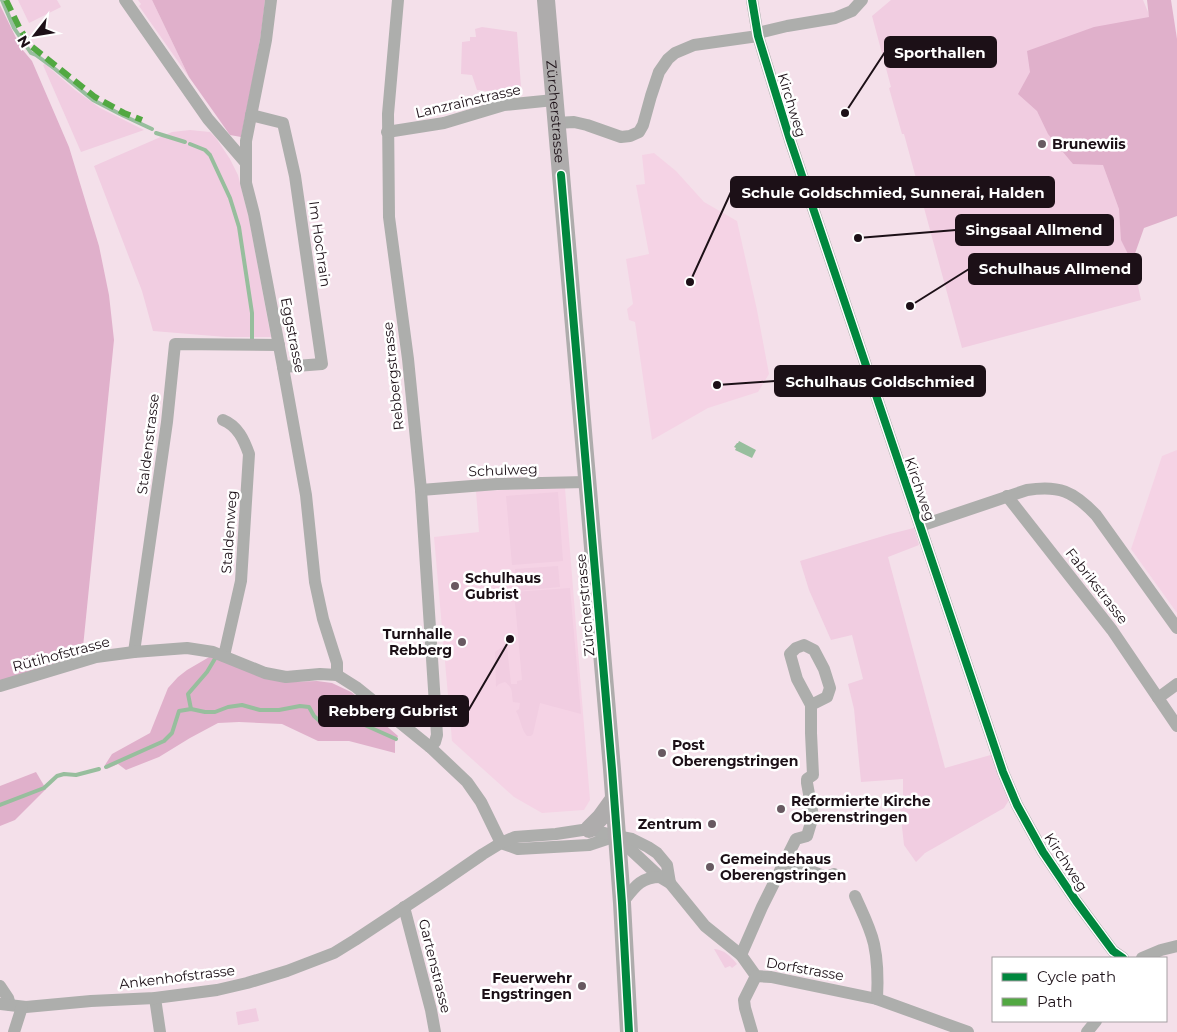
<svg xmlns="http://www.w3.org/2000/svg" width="1177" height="1032" font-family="Montserrat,sans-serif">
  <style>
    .built { fill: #f5d3e5 }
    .green { fill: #f1cde1 }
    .forest { fill: #e0b0cb }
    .water { fill: #97be9d }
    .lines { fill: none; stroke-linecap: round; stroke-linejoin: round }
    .stream { stroke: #97be9d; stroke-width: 4 }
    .minor { stroke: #adaeac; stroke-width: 12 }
    .secondary { stroke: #aeacac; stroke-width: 18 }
    .quiet { stroke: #52a842; stroke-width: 6; stroke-dasharray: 12 6; stroke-linecap: butt }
    .cycleway-casing { stroke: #fff; stroke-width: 11 }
    .cycleway { stroke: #00873e; stroke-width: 8 }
    .poi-dot { fill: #685961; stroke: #fff; stroke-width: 2 }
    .labels { text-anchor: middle; stroke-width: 5; stroke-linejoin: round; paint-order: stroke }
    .street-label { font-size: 14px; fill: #1c1017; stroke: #fff }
    .poi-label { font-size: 14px; font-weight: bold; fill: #1c1017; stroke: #fff; text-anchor: start }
    .leader { fill: none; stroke: #1c1017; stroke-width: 2 }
    .callout-dot { fill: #1c1017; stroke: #fff; stroke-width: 2 }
    .callout { fill: #1c1017; stroke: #1c1017; stroke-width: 2 }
    .callout-label { font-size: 15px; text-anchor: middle; font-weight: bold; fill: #fff }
  </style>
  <rect width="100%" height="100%" fill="#f4e0ea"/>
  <!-- built -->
  <g class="built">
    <polygon points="654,153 676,171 704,202 737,221 757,310 769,374 758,392 708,408 652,440 635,322 629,320 627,309 633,304 626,259 649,254 636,185 645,184 642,155"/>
    <polygon points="1177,450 1177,613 1131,549 1162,456"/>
    <polygon points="565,488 590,800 584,810 542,813 514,797 452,741 434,537 479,532 476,491"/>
  </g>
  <!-- green -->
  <g class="green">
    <polygon points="18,0 57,0 61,7 29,23"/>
    <polygon points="138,0 152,0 189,77 139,6 141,4"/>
    <polygon points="891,0 1143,0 1177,81 1177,207 1126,229 1141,300 962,348 904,134 902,134 889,88 891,87 872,16"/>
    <polygon points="482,27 517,32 521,87 487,91 477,90 472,75 461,74 462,42 470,41 470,37 476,37 475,29"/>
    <polygon points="45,64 75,90 100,108 144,130 81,152 43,65"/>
    <polygon points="190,130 210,132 216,138 230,159 238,175 249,219 271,337 226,337 153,331 142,291 94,166 172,132"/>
    <polygon points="558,492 563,561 512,565 506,496"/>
    <polygon points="914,528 919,545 888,557 945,768 994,754 1009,800 1004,808 925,853 916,862 904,845 900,809 903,800 903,779 861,782 854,709 848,684 863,679 852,635 831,640 809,590 800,561 890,534"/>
    <polygon points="558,566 560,587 517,591 515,569"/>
    <path d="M570,588l11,126 -41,-11 -7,31 -2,2h-4c-6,-7 -6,-16 -11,-25l3,-2 1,-6 -7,-1c-2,-10 1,-13 -8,-20l-6,2 -3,3 -1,-35 9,-6h3l4,38h6v-3l5,-1 -8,-88z"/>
    <path d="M714,949c11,1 16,7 23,15l-5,4 -2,-2 -5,2z"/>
    <polygon points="256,1008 259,1021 238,1025 236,1012"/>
  </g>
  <!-- forest -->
  <g class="forest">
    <path d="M152,0h113c-4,46 -15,91 -24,137l-11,-2 -41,-58z"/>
    <polygon points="1147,0 1171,0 1177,39 1177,216 1144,228 1132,262 1121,240 1119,209 1103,165 1073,164 1048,134 1037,111 1018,94 1030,72 1027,51 1094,27 1149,17"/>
    <polygon points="0,5 21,48 32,61 69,147 99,246 109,295 114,340 82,657 0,688"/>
    <polygon points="211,656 287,682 317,681 332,683 351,692 376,711 374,715 398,736 395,742 395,753 349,741 318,741 282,724 239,722 218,723 190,738 159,757 126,770 118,764 107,769 105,765 112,754 150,733 168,688 178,677 187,670"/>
    <polygon points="36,772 46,789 15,820 0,826 0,786"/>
  </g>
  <!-- water -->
  <polygon class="water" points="739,441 756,450 752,458 735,450 736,448 734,447 737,443 738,443"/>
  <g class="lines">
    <!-- stream -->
    <g class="stream">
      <polyline points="2,0 14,28 31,53 36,55 55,69 93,100 122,115 152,129"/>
      <polyline points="156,133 185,142"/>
      <polyline points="190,144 205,150 210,155 230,198 239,227 252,313 252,341"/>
      <polyline points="191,709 188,694 207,672 216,657"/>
      <polyline points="106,767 164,741 172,733 179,711 191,709 205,712 215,712 228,707 242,705 260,710 279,710 300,706 309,707 314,716 323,724 337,724 350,720 358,722 396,739"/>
      <polyline points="0,805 44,788 57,776 64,774 76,775 99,769"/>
    </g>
    <!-- minor -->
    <g class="minor">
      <polyline points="125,0 208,119 246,163"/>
      <polyline points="271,0 266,40 246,141 246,183 254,214 283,367 306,495 315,582 323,619 337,663 337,675"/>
      <polyline points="398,0 388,114 389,217 408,359 421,490 437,735 435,742 430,747"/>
      <polyline points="752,0 758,36 790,140 1003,772 1017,805 1043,852 1076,901 1113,951 1123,958"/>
      <polyline points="758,33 787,26 835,18 852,11 862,0"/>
      <polyline points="251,115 283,123 295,176 322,364 283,367"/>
      <polyline points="556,123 574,122 587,125 621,137 630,136 639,132 643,125 651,96 659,72 668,59 675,53 694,45 758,36"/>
      <polyline points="387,132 444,123 504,105 554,100"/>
      <path d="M223,420c15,6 21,20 26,34l-8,127 -17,75"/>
      <polyline points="421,490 497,484 586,482"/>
      <polyline points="1007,496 1112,630 1177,726"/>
      <path d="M920,526l107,-36c32,-5 46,1 69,25l81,113"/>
      <polyline points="134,652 167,422 175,344 279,345"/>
      <polyline points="0,686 96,657 134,652 187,648 213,652 265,673 286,677 320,674 337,675 356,687 430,747 467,782 481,802 501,843 518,849 589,845 616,836"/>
      <polyline points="1158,698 1177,684"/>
      <polyline points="616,836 660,877 670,883 705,926 741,955 756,976 771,977 877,999 968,1032"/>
      <polyline points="784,862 827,877 834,874"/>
      <path d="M855,896c7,16 15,31 19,48 4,18 4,37 3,55"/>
      <path d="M622,903c12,-15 18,-26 38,-26"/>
      <polyline points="404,907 431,1010 435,1032"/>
      <polyline points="741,955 762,907 796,839 807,836 813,816 807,783 807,779 813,775 811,733 811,705 797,679 790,654 796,648 804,645 814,650 824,669 830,688 827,697 811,705"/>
      <polyline points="1142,958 1161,950 1177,946"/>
      <polyline points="0,986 8,998 10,1005"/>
      <polyline points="155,998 160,1032"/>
      <polyline points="0,1004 26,1007 91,1001 155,998 217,990 247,983 287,971 334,953 355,940 438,885 483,854 501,843 515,837 556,834 589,829 616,836 632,839 648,847 657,853 667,865 670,883"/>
      <polyline points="14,1032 22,1007"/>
      <polyline points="752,1032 745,1008 744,1000 756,976"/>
      <polyline points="1087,1032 1096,1021"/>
    </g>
    <!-- secondary -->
    <g class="secondary">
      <path id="s1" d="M546,0l66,769 10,134 7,129"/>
      <polyline points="589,829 601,817 614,799"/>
    </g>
    <!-- quiet -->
    <polyline class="quiet" points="6,0 20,29 31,46 95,97 124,113 142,120"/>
    <defs>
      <g id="cycleway">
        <polyline points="752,0 758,36 790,140 1003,772 1017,805 1043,852 1076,901 1113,951 1123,958"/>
        <polyline points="561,175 612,769 622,903 629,1032"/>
      </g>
    </defs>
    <!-- cycleway casing -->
    <use href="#cycleway" class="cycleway-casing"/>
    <!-- cycleway -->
    <use href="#cycleway" class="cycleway"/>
  </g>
  <!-- markers -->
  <g class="poi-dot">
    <circle cx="1042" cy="144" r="5"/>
    <circle cx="455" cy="586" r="5"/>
    <circle cx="462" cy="642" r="5"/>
    <circle cx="662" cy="753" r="5"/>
    <circle cx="781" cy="809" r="5"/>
    <circle cx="712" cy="824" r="5"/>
    <circle cx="710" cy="867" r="5"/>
    <circle cx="582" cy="986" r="5"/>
  </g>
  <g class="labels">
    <!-- street labels -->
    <g class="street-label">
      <text transform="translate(468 101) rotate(-13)" y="5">Lanzrainstrasse</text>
      <text transform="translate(792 105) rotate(73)" y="5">Kirchweg</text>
      <text dy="5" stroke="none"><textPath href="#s1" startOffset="112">Zürcherstrasse</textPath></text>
      <text transform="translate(320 244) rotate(82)" y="5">Im Hochrain</text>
      <text transform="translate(293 335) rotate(79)" y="5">Eggstrasse</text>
      <text transform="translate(393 376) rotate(-96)" y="5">Rebbergstrasse</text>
      <text transform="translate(148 444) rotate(-83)" y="5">Staldenstrasse</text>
      <text transform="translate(503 470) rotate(-2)" y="5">Schulweg</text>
      <text transform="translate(920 489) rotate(71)" y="5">Kirchweg</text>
      <text transform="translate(229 532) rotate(-86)" y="5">Staldenweg</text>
      <text transform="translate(1097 586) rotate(52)" y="5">Fabrikstrasse</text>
      <text transform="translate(585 605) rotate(-95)" y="5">Zürcherstrasse</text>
      <text transform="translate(61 654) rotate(-15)" y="5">Rütihofstrasse</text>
      <text transform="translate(1066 862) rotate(57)" y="5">Kirchweg</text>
      <text transform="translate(435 966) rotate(76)" y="5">Gartenstrasse</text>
      <text transform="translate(805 969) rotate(10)" y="5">Dorfstrasse</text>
      <text transform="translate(177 977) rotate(-7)" y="5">Ankenhofstrasse</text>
    </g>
    <!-- poi labels -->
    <g class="poi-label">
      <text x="1052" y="149">Brunewiis</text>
      <text x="465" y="583">Schulhaus<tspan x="465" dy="16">Gubrist</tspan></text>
      <text x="452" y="639" text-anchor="end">Turnhalle<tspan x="452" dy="16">Rebberg</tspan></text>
      <text x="672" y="750">Post<tspan x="672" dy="16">Oberengstringen</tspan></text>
      <text x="791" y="806">Reformierte Kirche<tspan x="791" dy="16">Oberenstringen</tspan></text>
      <text x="702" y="829" text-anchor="end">Zentrum</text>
      <text x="720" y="864">Gemeindehaus<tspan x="720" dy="16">Oberengstringen</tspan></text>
      <text x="572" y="983" text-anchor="end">Feuerwehr<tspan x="572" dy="16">Engstringen</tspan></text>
    </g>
  </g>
  <!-- callouts -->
  <path class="leader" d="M845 113L885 52M690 282L731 192M858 238L956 230M910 306L969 269M717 385L775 381M510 639L468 711"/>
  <g class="callout-dot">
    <circle cx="845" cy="113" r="5"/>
    <circle cx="690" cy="282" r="5"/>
    <circle cx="858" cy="238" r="5"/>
    <circle cx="910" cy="306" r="5"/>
    <circle cx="717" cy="385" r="5"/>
    <circle cx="510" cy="639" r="5"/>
  </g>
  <g class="callout">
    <rect x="885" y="37" width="111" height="30" rx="5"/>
    <rect x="731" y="177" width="323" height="30" rx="5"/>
    <rect x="956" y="215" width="157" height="30" rx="5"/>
    <rect x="969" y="254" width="172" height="30" rx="5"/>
    <rect x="775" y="366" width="210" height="30" rx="5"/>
    <rect x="319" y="696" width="149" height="30" rx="5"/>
  </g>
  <g class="callout-label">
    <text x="940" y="58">Sporthallen</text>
    <text x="893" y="198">Schule Goldschmied, Sunnerai, Halden</text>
    <text x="1034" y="235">Singsaal Allmend</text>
    <text x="1055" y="274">Schulhaus Allmend</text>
    <text x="880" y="387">Schulhaus Goldschmied</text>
    <text x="393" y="716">Rebberg Gubrist</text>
  </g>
  <!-- legend -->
  <rect x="992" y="957" width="175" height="65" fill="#ffffff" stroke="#a49fa2"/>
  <rect x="1002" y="973" width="25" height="8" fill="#00873e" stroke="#a49fa2"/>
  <text x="1037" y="982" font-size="15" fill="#1c1017">Cycle path</text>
  <rect x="1002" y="998" width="25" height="8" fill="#52a842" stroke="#a49fa2"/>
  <text x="1037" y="1007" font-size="15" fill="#1c1017">Path</text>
  <!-- north arrow -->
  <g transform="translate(35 35) rotate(239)" stroke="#ffffff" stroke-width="4" paint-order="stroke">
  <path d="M0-4L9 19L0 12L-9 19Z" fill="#1c1017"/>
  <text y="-8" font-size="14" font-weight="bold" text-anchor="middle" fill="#1c1017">N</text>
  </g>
</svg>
